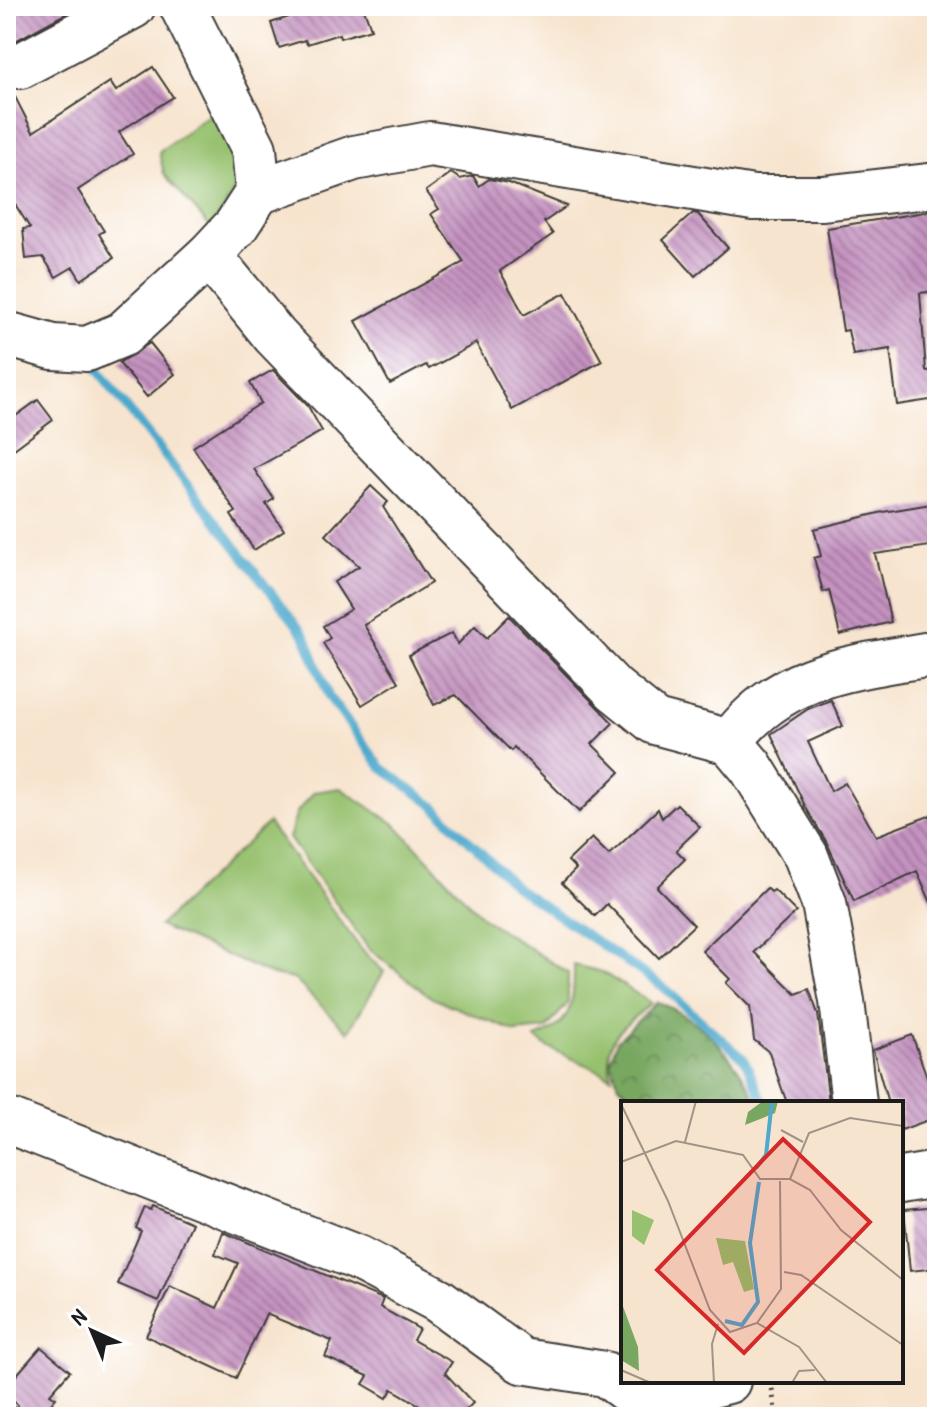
<svg xmlns="http://www.w3.org/2000/svg" width="943" height="1423" font-family="'Patrick Hand',sans-serif">
  <style>
    .grass { fill: #96c16e; stroke: #596e45; stroke-width: 2 }
    .forest { fill: url(#forest-crowns); stroke: #4a623e; stroke-width: 2 }
    .lines { fill: none; stroke-linecap: round; stroke-linejoin: round }
    .stream { stroke: #4ea9cc; stroke-width: 9 }
    .building { fill: url(#building-back-hatch) }
    .minor-casing { stroke: #3d3a37; stroke-width: 48 }
    .path { stroke: #3d3a37; stroke-width: 5; stroke-dasharray: 2 6; stroke-linecap: butt }
    .minor { stroke: #fff; stroke-width: 44 }
    .inset-river { fill: none; stroke: #4ea9cc; stroke-width: 4 }
    .inset-road { fill: none; stroke: #9f9487; stroke-width: 2 }
    .view { fill: #d62828; fill-opacity: 0.15; stroke: #d62828; stroke-width: 4 }
    .inset-edge { fill: none; stroke: #1c1c1c; stroke-width: 4 }
  </style>
  <defs>
    <pattern id="forest-crowns" width="20" height="18" patternUnits="userSpaceOnUse" patternTransform="scale(2)"><rect width="20" height="18" fill="#78a761"/><path d="M2 6a3 3 0 1 1 6 0M12 15a3 3 0 1 1 6 0" fill="none" stroke="#62874f"/></pattern>
    <pattern id="building-back-hatch" width="6" height="6" patternUnits="userSpaceOnUse" patternTransform="scale(2)"><rect width="6" height="6" fill="#c492c0"/><path d="M-1 5l2 2M0 0l6 6M5-1l2 2" fill="none" stroke="#9e769b"/></pattern>
  </defs>
  <rect width="100%" height="100%" fill="#fff"/>
  <filter id="ink" filterUnits="userSpaceOnUse"><feTurbulence type="fractalNoise" baseFrequency=".0125" numOctaves="2"/><feDisplacementMap in="SourceGraphic" scale="16" xChannelSelector="R" yChannelSelector="G"/><feConvolveMatrix kernelMatrix="1 2 1 2 8 2 1 2 1" color-interpolation-filters="sRGB"/></filter>
  <filter id="wash" filterUnits="userSpaceOnUse"><feTurbulence type="fractalNoise" baseFrequency=".006" numOctaves="4" result="noise"/><feDisplacementMap in="SourceGraphic" scale="32" xChannelSelector="R" yChannelSelector="G"/><feGaussianBlur stdDeviation="1.8" result="paint"/><feColorMatrix in="noise" values="0 0 0 0 0 0 0 0 0 0 0 0 0 0 0 0 0 1.4 0 .05"/><feComposite in="paint" operator="in"/></filter>
  <g filter="url(#wash)">
    <rect width="100%" height="100%" fill="#f7e4ce"/>
    <!-- grass -->
    <g class="grass">
      <polygon points="214,111 233,152 239,183 212,229 164,174 159,152"/>
      <polygon points="340,788 396,825 483,918 568,973 568,1003 546,1029 516,1032 432,998 369,949 289,838 297,812 314,792"/>
      <polygon points="268,823 361,949 384,972 348,1032 294,979 272,975 159,926"/>
      <path d="M574,965l28,7 49,31c-27,24 -51,35 -39,74l-65,-30 -12,-9c37,-12 40,-38 39,-73z"/>
    </g>
    <!-- forest -->
    <path class="forest" d="M657,1002c45,16 82,59 100,101h-117l-21,-18 -9,-24 7,-20z"/>
    <g class="lines">
      <!-- stream -->
      <g class="stream">
        <polyline points="6,252 8,310"/>
        <polyline points="97,369 305,636 329,697 381,767 434,806 516,887 662,986 744,1059 764,1103"/>
      </g>
    </g>
    <g id="blocks">
      <!-- building -->
      <g class="building">
        <polygon points="6,6 80,6 6,46"/>
        <polygon points="322,6 363,6 371,29 340,38 339,34 307,44 305,40 279,48 271,23"/>
        <polygon points="153,67 173,97 119,132 133,154 78,190 104,231 99,234 114,258 81,280 73,267 56,277 43,257 26,259 23,229 30,228 6,190 6,87 11,89 33,132 110,82 116,91"/>
        <polygon points="451,173 460,179 473,176 479,186 489,179 509,183 567,206 544,222 553,234 500,271 524,315 565,293 602,361 512,410 476,343 429,369 426,365 390,384 356,321 464,262 431,214 439,209 426,191"/>
        <polygon points="937,210 937,291 920,293 926,371 937,370 937,399 897,405 890,349 853,355 848,330 843,331 827,228"/>
        <polygon points="693,213 698,214 728,248 695,276 663,240"/>
        <polygon points="150,343 175,374 147,397 119,363"/>
        <polygon points="273,370 308,406 322,431 254,469 274,499 266,504 284,530 254,550 231,515 236,512 193,447 261,403 250,383"/>
        <polygon points="38,400 53,420 6,455 6,423"/>
        <polygon points="371,486 388,502 383,507 431,583 364,625 399,682 362,705 323,643 330,638 323,626 351,609 334,582 359,566 326,535"/>
        <polygon points="937,503 937,545 875,554 891,622 840,635 829,590 823,592 814,558 821,556 814,529 883,512"/>
        <polygon points="509,616 613,723 592,744 620,772 579,812 514,747 511,751 456,695 434,705 409,655 452,633 458,644 475,626 487,638"/>
        <polygon points="831,700 843,726 808,742 831,791 845,783 876,836 937,813 937,916 917,871 854,901 827,843 805,806 771,734 808,709"/>
        <polygon points="677,804 700,827 676,850 685,859 657,887 694,925 659,958 607,904 595,916 562,883 576,869 568,861 592,838 609,855 658,809 662,818"/>
        <polygon points="767,888 771,892 774,890 796,912 754,952 796,994 809,989 818,1014 829,1103 787,1103 769,1052 754,1040 750,1007 726,983 730,979 702,951"/>
        <polygon points="912,1035 934,1097 928,1099 934,1118 901,1130 901,1103 888,1103 873,1050"/>
        <polygon points="153,1206 192,1223 158,1301 118,1284 141,1231 136,1228 145,1207 151,1210"/>
        <polygon points="937,1207 937,1268 910,1271 904,1210"/>
        <polygon points="223,1232 383,1299 380,1307 419,1329 413,1340 452,1362 445,1373 473,1403 459,1417 440,1417 392,1389 387,1398 363,1384 368,1376 325,1357 332,1341 266,1314 236,1378 146,1336 170,1286 217,1308 238,1263 215,1254"/>
        <polygon points="41,1347 70,1371 50,1394 56,1398 40,1417 6,1417 18,1405 6,1395 6,1387"/>
      </g>
    </g>
  </g>
  <g filter="url(#ink)">
    <use href="#blocks" fill-opacity="0" stroke="#3d3a37" stroke-width="2"/>
    <g class="lines">
      <defs>
        <g id="minor">
          <polyline points="20,66 133,6"/>
          <polyline points="258,192 354,158 430,144 753,198 823,198 937,185"/>
          <polyline points="209,255 275,336 614,689 655,722 730,742 751,767 806,856 824,903 842,1001 854,1103"/>
          <polyline points="6,334 53,347 87,349 123,334 209,255 236,226 258,192 254,149 182,6"/>
          <path d="M730,742c51,-71 127,-75 207,-89"/>
          <polyline points="6,1120 358,1258 438,1300 522,1361 605,1374 638,1398 646,1417"/>
          <polyline points="901,1180 937,1174"/>
          <polyline points="638,1398 685,1392 728,1381"/>
        </g>
      </defs>
      <!-- minor casing -->
      <use href="#minor" class="minor-casing"/>
      <!-- path -->
      <polyline class="path" points="771,1381 776,1417"/>
      <!-- minor -->
      <use href="#minor" class="minor"/>
    </g>
  </g>
  <!-- overview -->
  <g transform="translate(621 1101)">
    <rect width="282" height="282" fill="#f7e4ce"/>
    <path d="M11,109l22,10 -10,25 -12,-9zM95,137l29,3 9,48 -10,3 -11,-30 -10,3z" fill="#96c16e"/>
    <path d="M142,0h15l-3,12 -30,12 3,-13zM0,200l17,46 1,24 -18,-11z" fill="#78a761"/>
    <path class="inset-river" d="M135,67l10,-13 6,-54M104,220l17,4 16,-23 -8,-59 9,-61"/>
    <path class="inset-road" d="M0,3l47,97 42,109 20,22 27,-9 24,-34 -1,-108M160,29l22,12M64,41l11,-41M0,61l55,-21 67,14 17,24h30l20,11 31,40 62,50M169,78l19,-46 41,-15 53,8M163,171l17,3 102,70M136,222l42,24 28,36M0,269l30,13M93,282l-2,-39 6,-20M171,282l7,-12 16,-1"/>
    <path class="view" d="M162,38l87,83 -126,131 -87,-83z"/>
    <rect width="282" height="282" class="inset-edge"/>
  </g>
  <!-- margin -->
  <rect width="943" height="1423" fill="none" stroke="#fff" stroke-width="32"/>
  <!-- north arrow -->
  <g transform="translate(92 1331) rotate(316)" stroke="#ffffff" stroke-width="6" paint-order="stroke">
  <path d="M0-6L14 30L0 20L-14 30Z" fill="#1c1c1c"/>
  <text y="-12" font-size="22" font-weight="bold" text-anchor="middle" fill="#1c1c1c">N</text>
  </g>
</svg>
